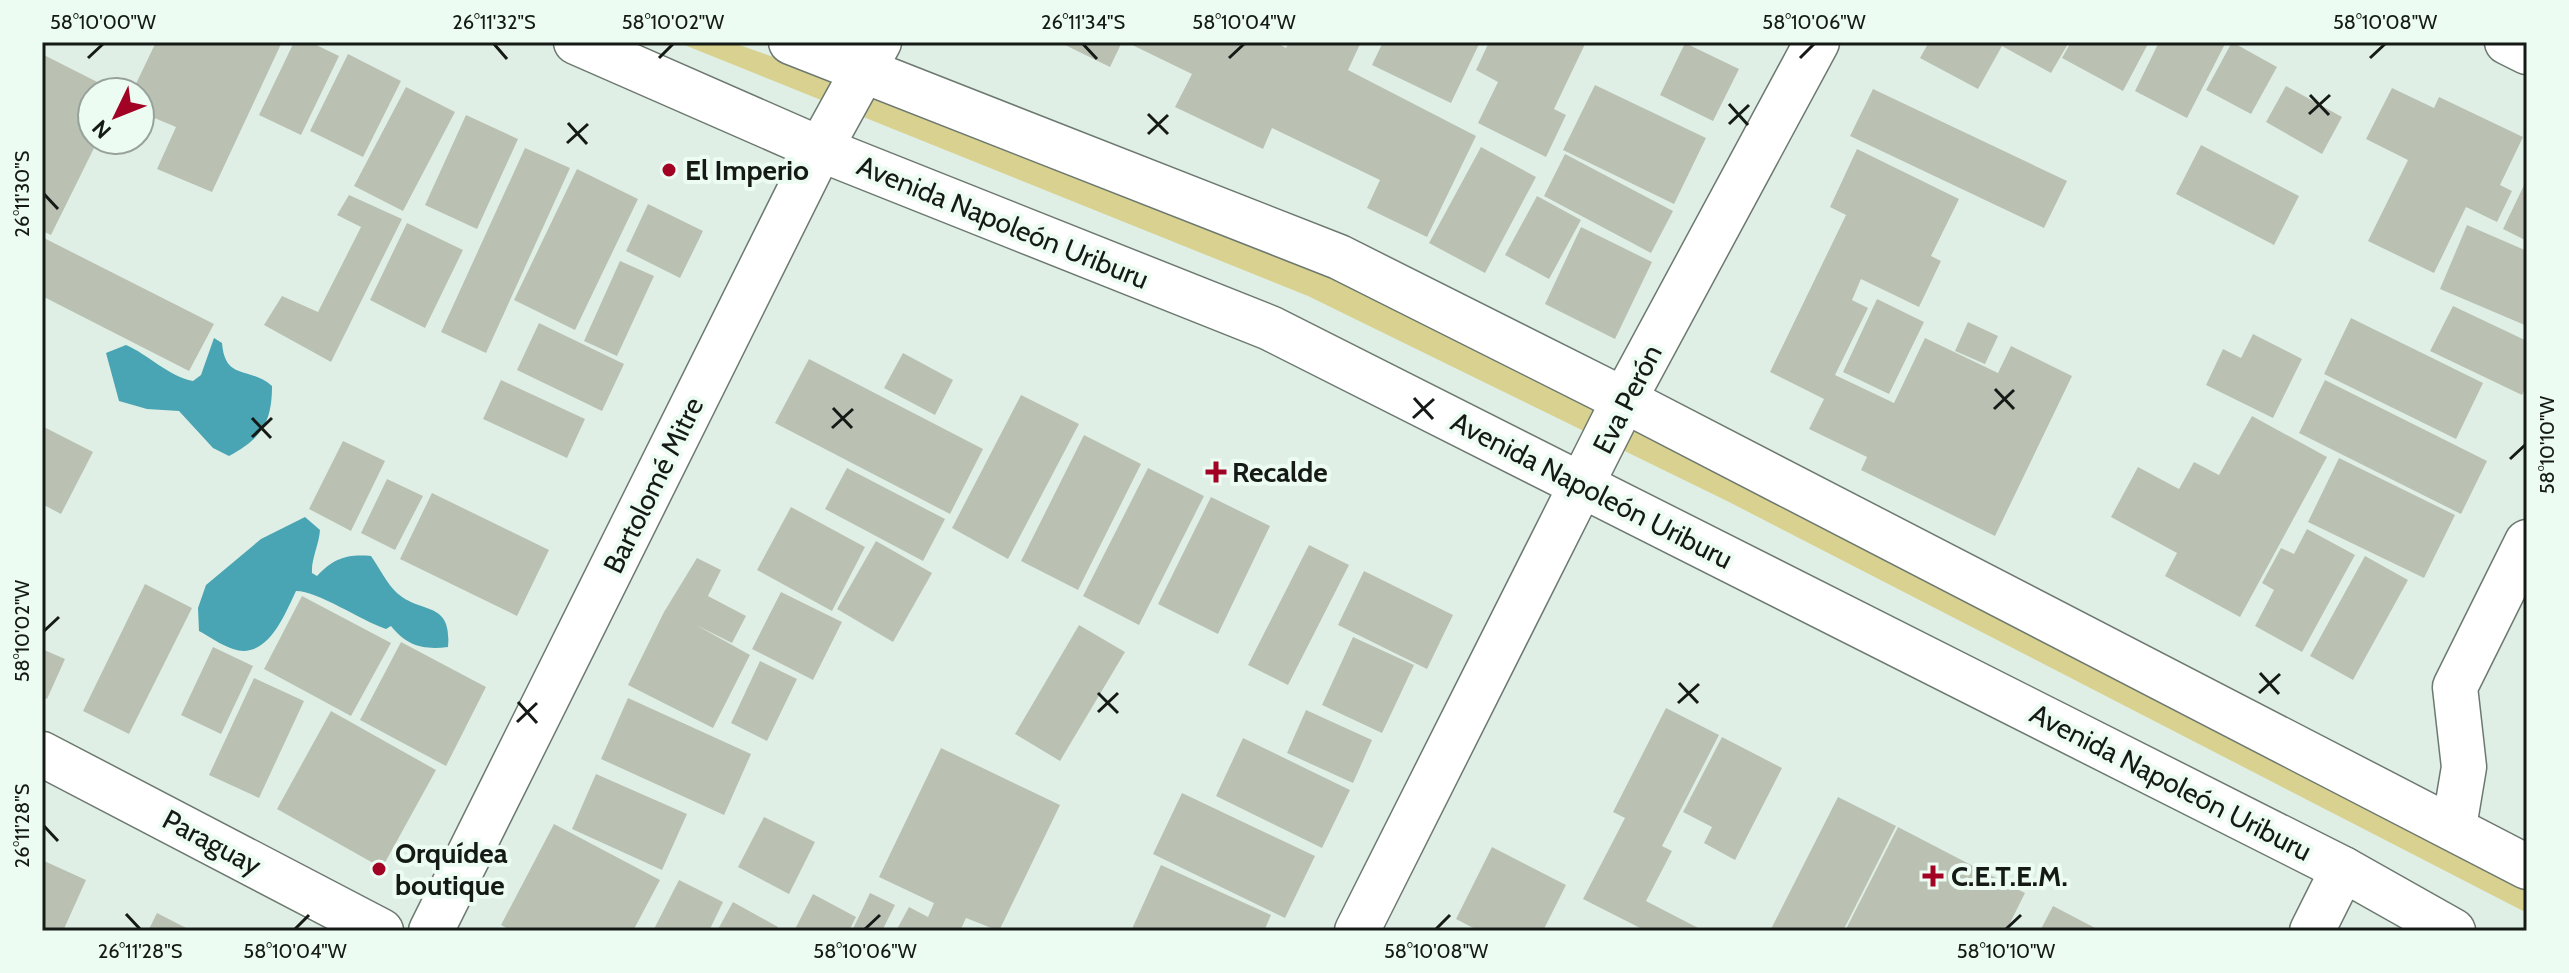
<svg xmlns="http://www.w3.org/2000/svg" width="2569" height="973" font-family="Cabin,sans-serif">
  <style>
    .green { fill: #d9d18f }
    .water { fill: #49a4b3 }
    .building { fill: #bac1b3 }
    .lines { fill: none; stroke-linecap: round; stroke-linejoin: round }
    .minor-casing { stroke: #6c7970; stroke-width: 47 }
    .major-casing { stroke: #6c7970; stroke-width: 47 }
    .minor { stroke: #fff; stroke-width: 44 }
    .major { stroke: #fff; stroke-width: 44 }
    .ticks { fill: none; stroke: #151a16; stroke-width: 3 }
    .poi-dot { fill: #a20224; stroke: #edfcf2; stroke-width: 3 }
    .labels { text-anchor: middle; stroke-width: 8; stroke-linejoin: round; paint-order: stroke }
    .poi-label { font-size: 28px; font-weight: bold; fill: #151a16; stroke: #edfcf2; text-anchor: start }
    .street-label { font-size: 28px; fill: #151a16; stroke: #edfcf2 }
    .neatline { fill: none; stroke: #151a16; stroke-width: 3 }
    .ticks-label { font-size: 20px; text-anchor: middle; fill: #151a16 }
  </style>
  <rect width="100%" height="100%" fill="#e0efe5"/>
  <!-- green -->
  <polygon class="green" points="677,42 731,42 951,120 1321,273 1569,393 2527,888 2527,913 1729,502 1308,296"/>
  <!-- water -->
  <g class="water">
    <path d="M214,338l8,5c3,38 27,23 50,43 0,36 -10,52 -43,70l-16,-8 -34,-37 -32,-2 -28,-8 -13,-48 20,-8c23,10 42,31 67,36l8,-6z"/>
    <path d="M305,517l15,13c-1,15 -9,29 -8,43l5,3c17,-18 30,-22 54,-20 8,11 16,28 26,37 25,22 55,7 51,54 -25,3 -41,-1 -57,-21l-5,3c-26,-9 -68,-38 -90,-38 -11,23 -29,70 -63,58 -12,-4 -23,-12 -34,-18l-1,-23 8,-23 55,-46z"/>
  </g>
  <!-- building -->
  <g class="building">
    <polygon points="156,42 282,42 212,192 157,169 176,127 140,112 140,92 132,92"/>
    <polygon points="294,42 310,42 339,56 301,135 259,115"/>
    <polygon points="1059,42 1122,42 1110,67"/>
    <polygon points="1126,42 1275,42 1286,48 1289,42 1361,42 1348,70 1476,136 1427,237 1367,208 1380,180 1272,128 1263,149 1175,107 1192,74"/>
    <polygon points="1383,42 1447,45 1449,42 1480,42 1451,103 1372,65"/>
    <polygon points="1489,42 1586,42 1554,109 1566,115 1546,157 1478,123 1498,82 1476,70"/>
    <polygon points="1929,42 2069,42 2051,73 2002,46 1978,89 1920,58"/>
    <polygon points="2071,42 2149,42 2123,91 2062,58"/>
    <polygon points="2159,42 2226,42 2187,118 2135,91"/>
    <polygon points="2232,42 2277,67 2251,114 2206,90"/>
    <polygon points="1685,43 1739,69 1713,121 1660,95"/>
    <polygon points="42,54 117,92 92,92 92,140 98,140 51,235 42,231"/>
    <polygon points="348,54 401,81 363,157 310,131"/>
    <polygon points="1595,85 1706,138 1674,204 1563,150"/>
    <polygon points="2286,86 2342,117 2322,154 2266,122"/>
    <polygon points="406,87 455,112 403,211 354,186"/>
    <polygon points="2392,88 2434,108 2439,97 2523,137 2500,185 2512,191 2497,222 2466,207 2434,273 2368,241 2408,160 2366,139"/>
    <polygon points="1873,89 2067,181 2044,228 1850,136"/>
    <polygon points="466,115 518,139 477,229 425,205"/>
    <polygon points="2201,145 2299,196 2274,245 2176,194"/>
    <polygon points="1481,147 1536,177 1485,273 1429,243"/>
    <polygon points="525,148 570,168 486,353 441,332"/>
    <polygon points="1857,149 1959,199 1931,256 1941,261 1919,307 1861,279 1852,300 1868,308 1835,375 1894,403 1925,338 1998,373 2011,346 2072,376 1995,536 1861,470 1867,457 1809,429 1824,399 1770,372 1846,215 1830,207"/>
    <polygon points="1565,154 1673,211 1651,253 1544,196"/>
    <polygon points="577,169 638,199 575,330 514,300"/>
    <polygon points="2527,179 2527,241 2503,229"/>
    <polygon points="349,195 402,219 331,362 264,325 282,296 318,312 361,227 337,215"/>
    <polygon points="1537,196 1581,220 1549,279 1505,255"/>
    <polygon points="648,204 703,231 680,278 626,251"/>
    <polygon points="407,223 463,250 425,328 370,300"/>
    <polygon points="2467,225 2527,251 2527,326 2440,289"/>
    <polygon points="1581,227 1652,262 1615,339 1545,304"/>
    <polygon points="42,237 214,324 189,371 42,296"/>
    <polygon points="620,261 654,276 617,356 584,341"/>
    <polygon points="1877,299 1924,322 1889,394 1843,372"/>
    <polygon points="2453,306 2527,341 2527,384 2522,395 2430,351"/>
    <polygon points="2351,318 2483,383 2456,439 2324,374"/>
    <polygon points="1968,322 1998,336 1985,364 1955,351"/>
    <polygon points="539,323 624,364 602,411 517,370"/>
    <polygon points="2253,334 2302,359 2273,418 2206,385 2223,349 2241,358"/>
    <polygon points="903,353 953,380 935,415 884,388"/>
    <polygon points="809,359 983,449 950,514 775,423"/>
    <polygon points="501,380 585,419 567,458 483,419"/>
    <polygon points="2325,380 2487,461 2461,514 2299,433"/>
    <polygon points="1021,395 1079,424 1008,559 952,528"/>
    <polygon points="2252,416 2327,457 2240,617 2165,576 2177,553 2111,517 2138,467 2179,489 2194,462 2219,475"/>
    <polygon points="42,426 93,452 61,514 42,504"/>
    <polygon points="1084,435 1141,464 1078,590 1021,561"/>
    <polygon points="343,441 385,461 351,531 309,509"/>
    <polygon points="2339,458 2455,515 2424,578 2308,522"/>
    <polygon points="847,468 945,519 923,561 825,509"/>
    <polygon points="1148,468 1204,496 1139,625 1083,596"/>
    <polygon points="387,479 423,496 395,550 361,533"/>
    <polygon points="432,493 549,550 517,616 400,559"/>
    <polygon points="1211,497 1270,526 1218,634 1158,604"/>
    <polygon points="791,507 865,547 832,611 757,570"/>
    <polygon points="2307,529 2355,555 2302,652 2255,626 2274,590 2262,583 2281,548 2294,554"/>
    <polygon points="876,541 932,573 893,642 837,609"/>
    <polygon points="1309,545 1349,565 1288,685 1248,665"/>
    <polygon points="2365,556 2408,580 2353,680 2310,656"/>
    <polygon points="697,558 721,570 708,596 746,616 732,643 696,625 750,655 713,728 628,685 664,612"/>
    <polygon points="1364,571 1453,615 1427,669 1338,625"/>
    <polygon points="145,584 192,608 129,734 83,711"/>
    <polygon points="781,592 842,622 813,680 752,649"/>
    <polygon points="302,596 391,643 351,716 264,669"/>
    <polygon points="1079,625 1125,652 1060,761 1015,734"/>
    <polygon points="1353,637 1414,665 1382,733 1322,705"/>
    <polygon points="401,642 486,687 446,766 360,720"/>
    <polygon points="213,647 253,666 221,734 181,715"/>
    <polygon points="42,649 65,659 47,699 42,697"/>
    <polygon points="760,661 797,679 767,741 731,723"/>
    <polygon points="254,678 304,701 259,798 209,775"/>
    <polygon points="628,698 751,754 724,815 601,759"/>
    <polygon points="1666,708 1719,735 1662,846 1672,851 1646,901 1704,931 1646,931 1583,899 1625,818 1613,812"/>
    <polygon points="1306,710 1372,740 1353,783 1287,753"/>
    <polygon points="331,711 436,770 382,868 277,809"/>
    <polygon points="1722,737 1782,768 1735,860 1704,843 1712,827 1683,812"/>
    <polygon points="1243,738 1350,790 1322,848 1216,796"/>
    <polygon points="941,748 1060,805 999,931 966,918 960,931 896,931 909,907 928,917 934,903 879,877"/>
    <polygon points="596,774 687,814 662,870 572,829"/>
    <polygon points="1182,793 1315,856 1285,918 1153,854"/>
    <polygon points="1838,797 1896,826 1843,931 1770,931"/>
    <polygon points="764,817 815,842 789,894 738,867"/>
    <polygon points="554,824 660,880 633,931 512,931 501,925"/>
    <polygon points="1898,827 2025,893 2006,931 1845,931"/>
    <polygon points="1492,847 1566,885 1543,931 1479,931 1456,919"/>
    <polygon points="42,860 86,880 63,931 42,931"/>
    <polygon points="1161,865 1271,915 1264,931 1131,931"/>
    <polygon points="679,880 723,902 709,931 653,931"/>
    <polygon points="870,893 895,905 882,931 852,931"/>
    <polygon points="813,894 856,917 849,931 794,931"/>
    <polygon points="733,902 778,927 776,931 717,931"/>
    <polygon points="2053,906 2101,931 2040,931"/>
    <polygon points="157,913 192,931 148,931"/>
  </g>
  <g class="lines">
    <defs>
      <g id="minor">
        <polyline points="2507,42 2527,52"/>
        <polyline points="42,754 381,931"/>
        <polyline points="2454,827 2464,767 2455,687 2527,542"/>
        <polyline points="431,931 820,149 879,42"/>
        <polyline points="1357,931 1624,400 1817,42"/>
        <polyline points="2312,931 2343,869"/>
      </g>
      <g id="major">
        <polyline points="576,42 820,149 1270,328 2343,869 2453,931"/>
        <polyline points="791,42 1339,257 1624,400 2527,867"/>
      </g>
    </defs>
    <!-- minor casing -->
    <use href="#minor" class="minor-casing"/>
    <!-- major casing -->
    <use href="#major" class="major-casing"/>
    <!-- minor -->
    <use href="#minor" class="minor"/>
    <!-- major -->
    <use href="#major" class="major"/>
  </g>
  <!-- ticks -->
  <path class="ticks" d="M494,44l13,15M1083,44l14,15M88,58l15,-14M659,58l14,-14M1229,58l15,-14M1800,58l14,-14M2370,58l15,-14M2310,95l19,20M1729,104l19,21M1148,114l20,20M2309,114l21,-19M568,123l19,21M1729,124l20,-19M1148,134l20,-19M567,143l21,-19M44,194l14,15M1995,389l19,20M1414,398l19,21M833,408l19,20M1994,409l20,-19M252,418l19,20M1413,418l21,-19M832,428l21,-19M252,437l20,-19M2510,459l15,-14M44,631l15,-14M2260,673l19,21M1679,683l19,20M1098,693l20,20M2259,693l21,-19M518,702l19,21M1678,703l21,-19M1098,712l20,-19M517,722l20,-19M44,826l14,15M126,914l14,15M295,929l14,-14M865,929l15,-14M1436,929l14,-14M2006,929l15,-14"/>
  <!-- markers -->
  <g class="poi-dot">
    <circle cx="669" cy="170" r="8"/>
    <path d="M1212 460h8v8h8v8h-8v8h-8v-8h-8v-8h8z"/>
    <circle cx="379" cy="869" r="8"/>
    <path d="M1929 864h8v8h8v8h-8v8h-8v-8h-8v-8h8z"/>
  </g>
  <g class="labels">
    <!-- poi labels -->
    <g class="poi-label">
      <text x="685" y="180">El Imperio</text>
      <text x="1232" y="482">Recalde</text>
      <text x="395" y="863">Orquídea<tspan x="395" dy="32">boutique</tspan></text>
      <text x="1951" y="886">C.E.T.E.M.</text>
    </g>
    <!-- street labels -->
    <g class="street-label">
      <text transform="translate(1003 222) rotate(22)" y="10">Avenida Napoleón Uriburu</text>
      <text transform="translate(1627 399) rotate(-63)" y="10">Eva Perón</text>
      <text transform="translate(653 485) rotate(-64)" y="10">Bartolomé Mitre</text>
      <text transform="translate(1592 490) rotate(27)" y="10">Avenida Napoleón Uriburu</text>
      <text transform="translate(2171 782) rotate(27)" y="10">Avenida Napoleón Uriburu</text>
      <text transform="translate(212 842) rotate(28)" y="10">Paraguay</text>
    </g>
  </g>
  <!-- border -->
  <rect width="2569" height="973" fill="none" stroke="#edfcf2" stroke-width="88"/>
  <!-- north arrow -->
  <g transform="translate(116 116) rotate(227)"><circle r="38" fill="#edfcf2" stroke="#97a29a" stroke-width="2"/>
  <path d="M0-6L14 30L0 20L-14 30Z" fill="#a20224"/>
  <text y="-12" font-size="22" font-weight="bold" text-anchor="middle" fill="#151a16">N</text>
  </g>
  <rect x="44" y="44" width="2481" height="885" class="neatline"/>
  <g class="ticks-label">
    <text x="103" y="29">58°10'00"W</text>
    <text x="494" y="29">26°11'32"S</text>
    <text x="673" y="29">58°10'02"W</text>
    <text x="1083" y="29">26°11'34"S</text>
    <text x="1244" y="29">58°10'04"W</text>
    <text x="1814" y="29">58°10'06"W</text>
    <text x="2385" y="29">58°10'08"W</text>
    <text transform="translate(22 194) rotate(-90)" y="7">26°11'30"S</text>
    <text transform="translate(2547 445) rotate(-90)" y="7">58°10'10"W</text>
    <text transform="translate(22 631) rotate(-90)" y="7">58°10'02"W</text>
    <text transform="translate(22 826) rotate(-90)" y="7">26°11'28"S</text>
    <text x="140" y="958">26°11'28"S</text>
    <text x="295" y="958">58°10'04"W</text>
    <text x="865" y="958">58°10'06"W</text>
    <text x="1436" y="958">58°10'08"W</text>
    <text x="2006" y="958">58°10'10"W</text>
  </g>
</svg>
